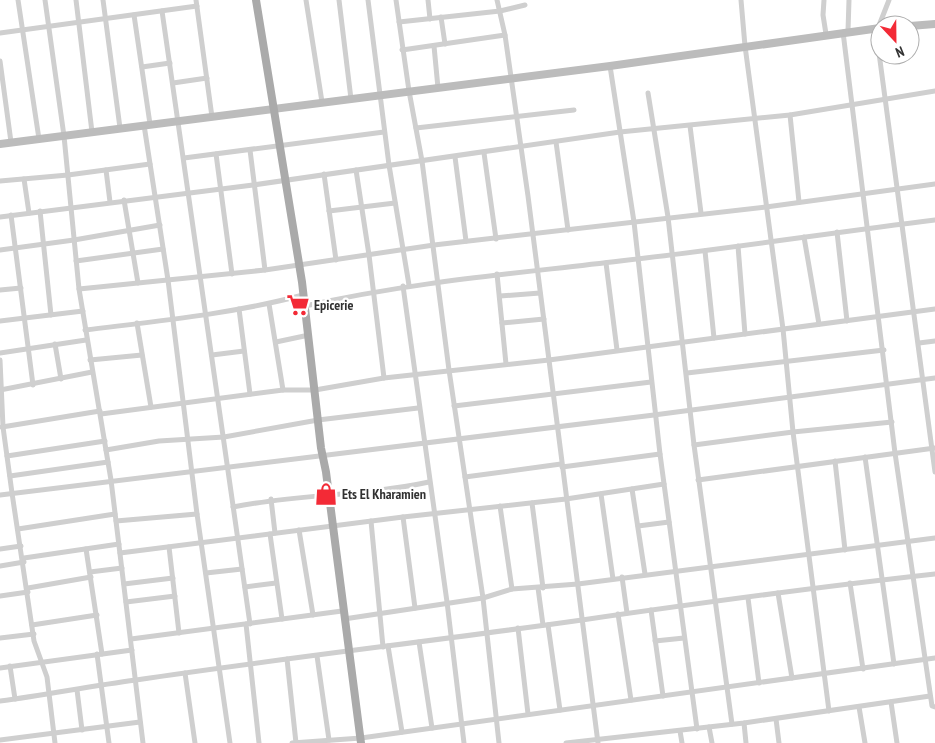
<svg xmlns="http://www.w3.org/2000/svg" width="935" height="743" viewBox="0 0 935 743" font-family="'PT Sans Narrow',sans-serif">
  <rect width="100%" height="100%" fill="#fff"/>
  <g fill="none" stroke-linecap="round" stroke-linejoin="round">
    <g stroke="#cfcfcf" stroke-width="5">
      <polyline points="18,0 39,139"/>
      <polyline points="45,0 64,136 79,289 111,480 143,743"/>
      <polyline points="76,0 92,132"/>
      <polyline points="103,0 120,128"/>
      <polyline points="196,0 212,117"/>
      <polyline points="306,0 322,102"/>
      <polyline points="339,0 351,99"/>
      <polyline points="368,0 389,165 409,285"/>
      <polyline points="396,0 409,91 422,161 449,370 483,598 499,743"/>
      <polyline points="428,0 430,19"/>
      <polyline points="497,0 505,35 528,196 598,743"/>
      <polyline points="741,0 745,46 783,329 793,432 829,711"/>
      <polyline points="824,0 823,15 826,34"/>
      <polyline points="889,0 878,28 877,38 935,472"/>
      <polyline points="162,11 250,624"/>
      <polyline points="134,15 150,124"/>
      <polyline points="441,17 445,44"/>
      <polyline points="399,22 500,11 525,5"/>
      <polyline points="848,31 849,0"/>
      <polyline points="843,32 895,453 932,706 935,707"/>
      <polyline points="0,33 197,6"/>
      <polyline points="434,46 438,88"/>
      <polyline points="402,50 505,35"/>
      <polyline points="0,61 11,142"/>
      <polyline points="610,66 634,222 660,454"/>
      <polyline points="142,67 170,63"/>
      <polyline points="173,83 207,78"/>
      <polyline points="648,93 668,217 694,445 732,724"/>
      <polyline points="790,115 799,202"/>
      <polyline points="144,125 168,280 197,514 230,743"/>
      <polyline points="690,126 701,213"/>
      <polyline points="416,128 574,110"/>
      <polyline points="556,142 568,230"/>
      <polyline points="250,150 265,270"/>
      <polyline points="484,153 496,239"/>
      <polyline points="216,154 232,274"/>
      <polyline points="455,157 466,241"/>
      <polyline points="184,158 384,132"/>
      <polyline points="106,170 110,202"/>
      <polyline points="356,170 369,255 384,378"/>
      <polyline points="324,174 336,260"/>
      <polyline points="24,179 29,213"/>
      <polyline points="0,181 68,175 150,164"/>
      <polyline points="124,200 138,283"/>
      <polyline points="40,211 51,315"/>
      <polyline points="329,211 395,203"/>
      <polyline points="11,215 33,385"/>
      <polyline points="0,217 253,185 620,132 790,115 935,91"/>
      <polyline points="837,232 847,321"/>
      <polyline points="804,237 819,324"/>
      <polyline points="738,246 745,334"/>
      <polyline points="0,250 74,240 160,225"/>
      <polyline points="705,251 714,338"/>
      <polyline points="76,261 163,249"/>
      <polyline points="606,263 617,350"/>
      <polyline points="497,274 506,364"/>
      <polyline points="403,286 447,602 464,743"/>
      <polyline points="79,289 265,270 434,245 766,207 935,184"/>
      <polyline points="0,290 21,288"/>
      <polyline points="500,296 540,293"/>
      <polyline points="269,304 283,390"/>
      <path d="M 305,306 C 411,282 512,274 620,261 C 725,249 830,233 935,220"/>
      <polyline points="239,309 250,394"/>
      <polyline points="0,321 83,311"/>
      <polyline points="137,323 151,407"/>
      <polyline points="502,323 544,319"/>
      <path d="M 85,330 C 158,321 232,314 303,295"/>
      <polyline points="276,342 309,335"/>
      <polyline points="919,343 935,341"/>
      <polyline points="55,344 61,379"/>
      <polyline points="0,353 86,340"/>
      <polyline points="212,355 244,351"/>
      <polyline points="0,360 3,427 12,493 34,641 47,677 55,743"/>
      <polyline points="90,360 142,355"/>
      <polyline points="687,373 884,350"/>
      <polyline points="0,390 92,372"/>
      <polyline points="454,406 651,382"/>
      <polyline points="101,414 283,390 315,390 384,378 549,360 935,309"/>
      <polyline points="2,427 100,411"/>
      <polyline points="694,445 793,432 892,422"/>
      <polyline points="106,450 159,441 224,437 318,420 418,408"/>
      <polyline points="7,456 105,441"/>
      <polyline points="865,457 894,664"/>
      <polyline points="835,461 845,550"/>
      <polyline points="562,467 660,454 697,729"/>
      <polyline points="10,476 108,462"/>
      <polyline points="465,477 561,464"/>
      <polyline points="698,480 935,448"/>
      <polyline points="632,489 645,574"/>
      <polyline points="601,494 613,579"/>
      <polyline points="0,495 654,415 935,378"/>
      <polyline points="271,499 275,533"/>
      <polyline points="532,503 543,588"/>
      <polyline points="500,506 512,589"/>
      <path d="M 233,507 C 297,494 364,496 429,482"/>
      <polyline points="403,517 415,608"/>
      <polyline points="116,521 197,514"/>
      <polyline points="371,521 383,647"/>
      <polyline points="638,526 669,522"/>
      <polyline points="18,529 115,514"/>
      <polyline points="299,530 313,615"/>
      <polyline points="270,534 282,619"/>
      <polyline points="169,547 179,633"/>
      <polyline points="0,549 21,546"/>
      <polyline points="86,549 102,654"/>
      <polyline points="120,553 403,517 566,499 664,484"/>
      <polyline points="24,558 119,544"/>
      <polyline points="0,566 24,562"/>
      <polyline points="90,572 122,568"/>
      <polyline points="206,573 242,569"/>
      <polyline points="622,577 627,613"/>
      <polyline points="850,583 863,669"/>
      <polyline points="124,584 173,578"/>
      <polyline points="245,587 276,583"/>
      <polyline points="28,588 91,577"/>
      <polyline points="538,588 543,625"/>
      <polyline points="778,593 792,678"/>
      <polyline points="0,596 28,592"/>
      <polyline points="748,598 759,683"/>
      <polyline points="126,602 175,596"/>
      <polyline points="651,610 663,696"/>
      <polyline points="618,614 631,700"/>
      <polyline points="344,619 483,598 512,589 578,584 935,538"/>
      <polyline points="246,624 259,743"/>
      <polyline points="32,625 97,615"/>
      <polyline points="548,625 560,710"/>
      <polyline points="518,628 528,714"/>
      <polyline points="0,638 34,634"/>
      <polyline points="131,639 342,611"/>
      <polyline points="655,641 684,638"/>
      <polyline points="419,642 432,728"/>
      <polyline points="388,646 402,732"/>
      <polyline points="97,654 109,743"/>
      <polyline points="317,656 329,740"/>
      <polyline points="287,659 296,743"/>
      <polyline points="10,666 15,699"/>
      <polyline points="0,668 132,650"/>
      <polyline points="185,673 195,743"/>
      <polyline points="77,690 82,730"/>
      <path d="M 0,701 C 46,695 90,686 136,680 C 284,658 434,641 582,620 C 700,603 817,587 935,574"/>
      <polyline points="891,702 897,743"/>
      <polyline points="859,707 865,743"/>
      <polyline points="776,719 779,743"/>
      <polyline points="744,723 746,743"/>
      <polyline points="709,727 712,743"/>
      <polyline points="680,731 682,743"/>
      <polyline points="0,740 140,722"/>
      <polyline points="292,743 361,738 935,658"/>
      <polyline points="566,743 744,723 930,696"/>
    </g>
    <g stroke="#bcbcbc" stroke-width="8">
      <polyline points="910,26 935,24"/>
      <polyline points="0,144 610,66 880,28"/>
    </g>
    <polyline stroke="#aaa" stroke-width="8" points="256,0 302,282 321,448 326,472 361,743"/>
  </g>
  <defs>
    <symbol id="supermarket-bare" viewBox="-9 -9 18 18"><path d="M-6-5.5h2.5l.6 2H6L4.5 2H-2.5L-4.4-4H-6ZM-1.5 3.2a1.3 1.3 0 1 0 .1 0ZM3 3.2a1.3 1.3 0 1 0 .1 0Z" fill="#f32a36" stroke="#fff" stroke-width="2.5" paint-order="stroke"/></symbol>
    <symbol id="shop-bare" viewBox="-9 -9 18 18"><path d="M-5-2.5h2.3a2.7 3.5 0 0 1 5.4 0H5L5.5 6h-11ZM-1.5-2.5h3a1.5 2.3 0 0 0-3 0Z" fill="#f32a36" stroke="#fff" stroke-width="2.5" paint-order="stroke"/></symbol>
  </defs>
  <g fill-rule="evenodd">
    <use href="#supermarket-bare" x="282" y="289" width="32" height="32"/>
    <use href="#shop-bare" x="310" y="478" width="32" height="32"/>
  </g>
  <g text-anchor="middle" stroke-width="5" stroke-linejoin="round" paint-order="stroke">
    <g font-size="14" font-weight="bold" fill="#323232" stroke="#fff" text-anchor="start">
      <text x="314" y="310">Epicerie</text>
      <text x="342" y="499">Ets El Kharamien</text>
    </g>
  </g>
  <g transform="translate(895 40) rotate(158)"><circle r="24" fill="#ffffff" stroke="#adadad"/>
  <path d="M0-4L9 19L0 12L-9 19Z" fill="#f32a36"/>
  <text y="-8" font-size="14" font-weight="bold" text-anchor="middle" fill="#323232">N</text>
  </g>
</svg>
